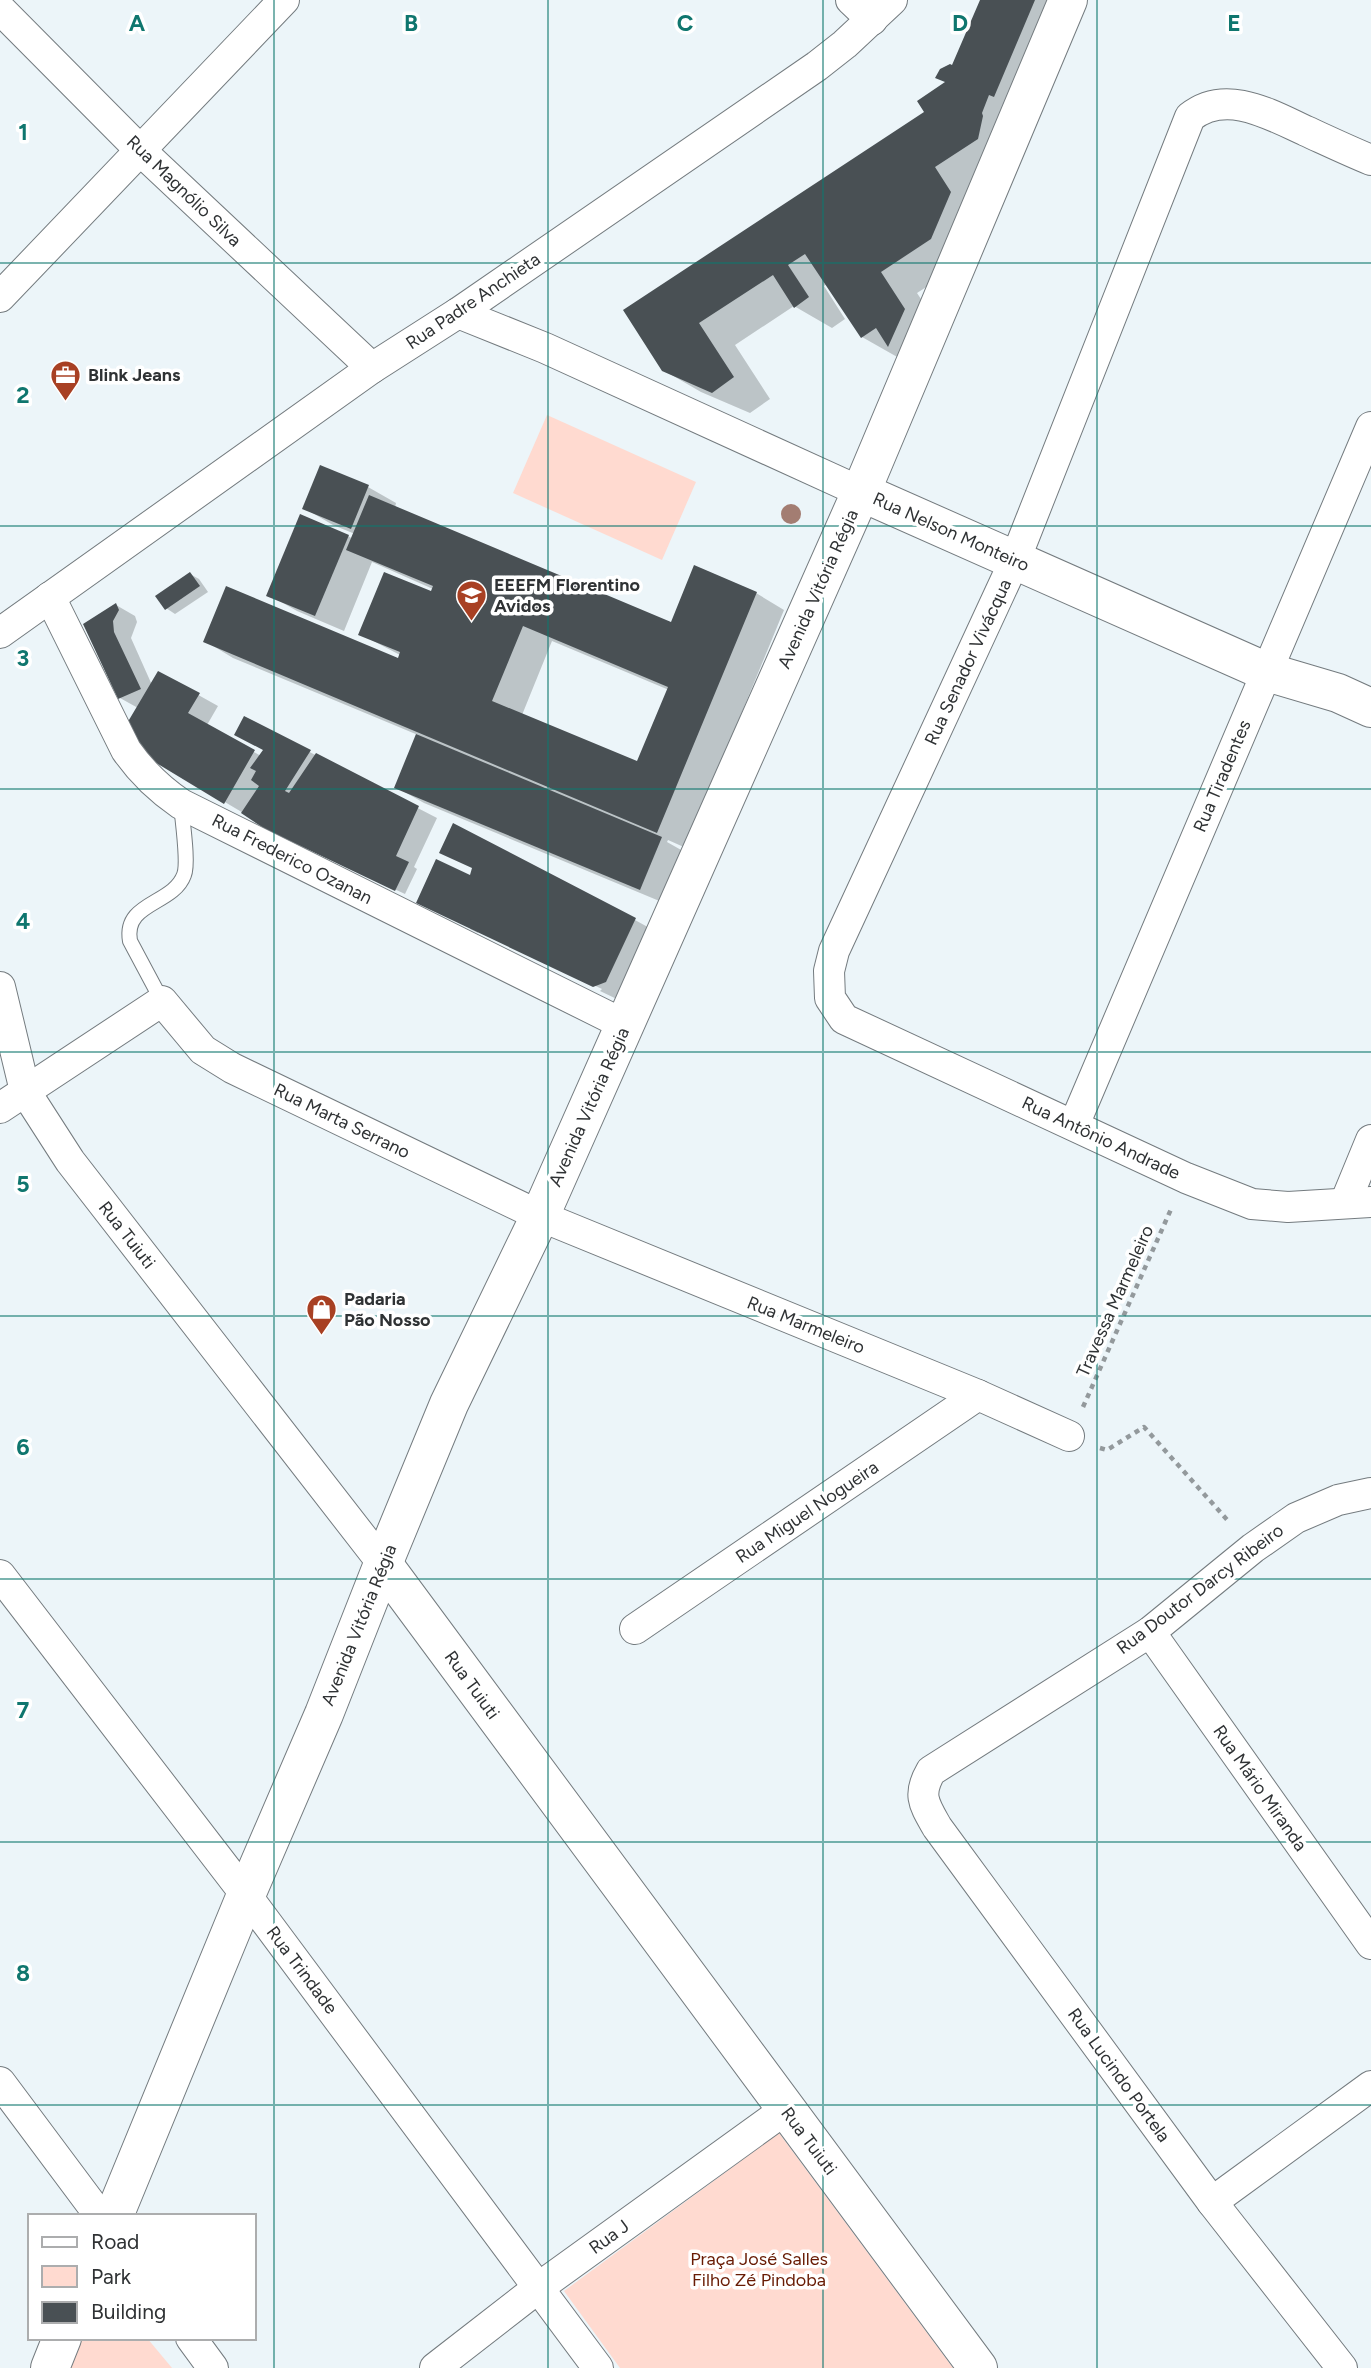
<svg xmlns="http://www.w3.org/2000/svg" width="1371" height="2368" viewBox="0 0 1371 2368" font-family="Figtree,sans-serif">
  <rect width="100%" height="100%" fill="#ecf5f9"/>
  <g fill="#ffdad0">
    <polygon points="547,415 696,482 662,560 513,493"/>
    <polygon points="779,2133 953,2368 620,2368 564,2291"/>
    <polygon points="73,2338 147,2338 172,2368 59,2368"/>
  </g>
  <g fill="#0003" fill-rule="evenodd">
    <polygon points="982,0 1070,0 968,260 917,293 942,331 899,358 862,337 827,284 824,286 845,319 832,328 794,306 735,345 770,399 750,413 701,392 663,370 626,311 927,112 947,83"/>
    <path d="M 368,487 L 396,503 L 395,508 L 672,624 L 756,593 L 784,610 L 686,848 L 668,840 L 667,842 L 690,855 L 669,905 L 424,803 L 396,787 L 418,735 L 233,658 L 205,641 L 399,661 L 400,655 L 360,634 L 432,593 L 433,589 L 372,562 L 344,631 L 297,611 L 269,595 L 348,536 L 353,539 L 355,534 L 333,525 L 304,508 ZM 552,641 L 669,690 L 638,764 L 522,715 Z"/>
    <polygon points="190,574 199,579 208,592 175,614 166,608"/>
    <polygon points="116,605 135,616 137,622 131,638 152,685 159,673 218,706 207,725 261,756 264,750 244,718 437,818 414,867 417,869 405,894 287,839 154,760 138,708 120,698 86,625"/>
    <polygon points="470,877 635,920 664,936 623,1002 600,991 602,989 478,930 478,933 470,929"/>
  </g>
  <g fill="#495054" fill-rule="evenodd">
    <polygon points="980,0 1035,0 994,97 989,95 982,113 983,116 978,139 935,167 951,192 931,239 881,272 905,309 888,347 876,328 861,338 805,254 788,265 809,297 794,308 773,275 699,323 734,377 712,393 662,371 623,310 924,112 917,101 945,82 935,78 940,69 950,64 952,65"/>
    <polygon points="320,465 369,485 351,529 302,509"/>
    <path d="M 369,495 L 671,622 L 694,565 L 757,592 L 657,833 L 203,642 L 226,586 L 398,658 L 400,652 L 358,635 L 384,572 L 431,591 L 433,586 L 346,550 ZM 523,626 L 668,687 L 637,761 L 492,701 Z"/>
    <polygon points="300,514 349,535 315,616 266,596"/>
    <polygon points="190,572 200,586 165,610 155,596"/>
    <polygon points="116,603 119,610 113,621 114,632 141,689 118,699 83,624"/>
    <polygon points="158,671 200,693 188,713 255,750 224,804 153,761 126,725"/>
    <polygon points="244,716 311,750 285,791 289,793 316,753 419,806 396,856 409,862 395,891 265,829 241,813 259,786 251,780 256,771 250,768 263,750 234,735"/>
    <polygon points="416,734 662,837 640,890 394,788"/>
    <polygon points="453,823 636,918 606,982 593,987 416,903 436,859 470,875 472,868 439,853"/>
  </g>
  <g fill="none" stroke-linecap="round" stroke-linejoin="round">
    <defs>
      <path id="lane" d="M 162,1001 L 130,941 C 123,902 173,905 184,875 C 189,863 182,819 181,804"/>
      <g id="street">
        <polyline points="851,0 872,20"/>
        <polyline points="0,9 141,151 372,368"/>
        <path d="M 1371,160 C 1349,151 1328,141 1306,131 C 1271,115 1226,88 1190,117 L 1015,560 L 834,951 L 829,971 L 830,998 L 844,1019 L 1186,1178 L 1252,1204 L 1288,1207 L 1371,1202"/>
        <polyline points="0,297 284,0"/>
        <polyline points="458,313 545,348 861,492"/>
        <path d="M 50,597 L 126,750 C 142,773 159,789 181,804 L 625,1025"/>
        <polyline points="0,633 372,368 458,313 817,66 845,44 892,0"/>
        <polyline points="0,987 25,1091 70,1161 383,1564"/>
        <polyline points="0,1108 162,1001 203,1050 232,1068 540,1216 978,1395 1069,1436"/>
        <polyline points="1074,1125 1371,427"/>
        <polyline points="1345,1203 1371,1140"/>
        <polyline points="0,1575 246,1895 598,2368"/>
        <polyline points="635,1629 978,1395"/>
        <polyline points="1150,1632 1371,1944"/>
        <polyline points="0,2082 100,2216"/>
        <polyline points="1212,2202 1371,2086"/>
        <polyline points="191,2338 213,2368"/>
        <polyline points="435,2368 538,2288 786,2109"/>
        <path d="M 1342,2368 L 1212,2202 L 937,1827 C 924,1804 917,1795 931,1771 L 1150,1632 L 1253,1548 L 1296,1518 L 1338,1500 L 1371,1493"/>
      </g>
      <g id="secondary">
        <polyline points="861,492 1267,672 1338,693 1371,708"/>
        <polyline points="383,1564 978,2368"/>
        <polyline points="114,2216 246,1895 324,1714 383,1564 449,1404 540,1216 861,492 1068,0"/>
        <polyline points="50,2368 62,2338"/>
      </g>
    </defs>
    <use href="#lane" stroke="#747b7f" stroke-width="16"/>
    <use href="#street" stroke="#747b7f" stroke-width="32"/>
    <use href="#secondary" stroke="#747b7f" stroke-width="40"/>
    <g stroke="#93999c" stroke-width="4.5" stroke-dasharray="5 5" stroke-linecap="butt">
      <polyline points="1083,1407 1172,1207"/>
      <polyline points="1100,1448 1107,1450 1144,1427 1230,1523"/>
    </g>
    <use href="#lane" stroke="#fff" stroke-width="14"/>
    <use href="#street" stroke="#fff" stroke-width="30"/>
    <use href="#secondary" stroke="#fff" stroke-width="38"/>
  </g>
  <circle fill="#a37d72" cx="791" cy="514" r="10"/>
  <path fill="none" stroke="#0f766e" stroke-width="2" stroke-opacity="0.55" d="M 274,0 L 274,2368M 548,0 L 548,2368M 823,0 L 823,2368M 1097,0 L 1097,2368M 0,263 L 1371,263M 0,526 L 1371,526M 0,789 L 1371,789M 0,1052 L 1371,1052M 0,1316 L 1371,1316M 0,1579 L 1371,1579M 0,1842 L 1371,1842M 0,2105 L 1371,2105"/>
  <defs>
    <symbol id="office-pin" viewBox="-11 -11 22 30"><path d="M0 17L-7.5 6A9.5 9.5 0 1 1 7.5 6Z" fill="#a84023" stroke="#fff"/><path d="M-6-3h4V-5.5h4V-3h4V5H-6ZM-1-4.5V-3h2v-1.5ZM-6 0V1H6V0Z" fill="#fff"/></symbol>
    <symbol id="school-pin" viewBox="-11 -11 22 30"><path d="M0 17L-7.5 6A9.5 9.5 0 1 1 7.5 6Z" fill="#a84023" stroke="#fff"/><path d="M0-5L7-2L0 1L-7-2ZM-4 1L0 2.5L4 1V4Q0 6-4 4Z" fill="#fff"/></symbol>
    <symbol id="shop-pin" viewBox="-11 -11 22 30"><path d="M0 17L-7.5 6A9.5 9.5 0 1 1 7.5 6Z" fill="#a84023" stroke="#fff"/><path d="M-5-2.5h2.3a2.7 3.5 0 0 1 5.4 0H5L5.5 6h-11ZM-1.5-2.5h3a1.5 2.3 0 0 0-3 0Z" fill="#fff"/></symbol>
  </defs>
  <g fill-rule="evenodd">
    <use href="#office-pin" x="48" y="358" width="35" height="47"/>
    <use href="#school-pin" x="454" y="578" width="35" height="47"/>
    <use href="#shop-pin" x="304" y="1292" width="35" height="47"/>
  </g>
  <g text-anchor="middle" stroke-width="7" stroke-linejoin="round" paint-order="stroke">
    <g font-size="18" fill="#2f3234" stroke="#fff">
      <text transform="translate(184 191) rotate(44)" y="6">Rua Magnólio Silva</text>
      <text transform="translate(473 301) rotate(-34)" y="6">Rua Padre Anchieta</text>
      <text transform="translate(951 532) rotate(24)" y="6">Rua Nelson Monteiro</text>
      <text transform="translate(818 589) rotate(-66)" y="6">Avenida Vitória Régia</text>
      <text transform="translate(968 662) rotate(-65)" y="6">Rua Senador Vivácqua</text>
      <text transform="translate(1222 776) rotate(-67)" y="6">Rua Tiradentes</text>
      <text transform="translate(292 859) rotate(27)" y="6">Rua Frederico Ozanan</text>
      <text transform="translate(589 1107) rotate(-66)" y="6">Avenida Vitória Régia</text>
      <text transform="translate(342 1121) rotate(26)" y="6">Rua Marta Serrano</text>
      <text transform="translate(1101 1138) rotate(25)" y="6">Rua Antônio Andrade</text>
      <text transform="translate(127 1235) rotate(52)" y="6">Rua Tuiuti</text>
      <text transform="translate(1115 1301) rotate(-66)" y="6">Travessa Marmeleiro</text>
      <text transform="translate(806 1325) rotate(22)" y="6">Rua Marmeleiro</text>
      <text transform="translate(807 1512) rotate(-34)" y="6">Rua Miguel Nogueira</text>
      <text transform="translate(1200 1589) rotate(-37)" y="6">Rua Doutor Darcy Ribeiro</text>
      <text transform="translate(359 1625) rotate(-68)" y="6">Avenida Vitória Régia</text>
      <text transform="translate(472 1685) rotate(54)" y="6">Rua Tuiuti</text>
      <text transform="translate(1260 1788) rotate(55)" y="6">Rua Mário Miranda</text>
      <text transform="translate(302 1970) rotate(53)" y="6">Rua Trindade</text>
      <text transform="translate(1119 2075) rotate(54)" y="6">Rua Lucindo Portela</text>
      <text transform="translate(809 2141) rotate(53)" y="6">Rua Tuiuti</text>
      <text transform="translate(609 2237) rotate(-36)" y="6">Rua J</text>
    </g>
    <g font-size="18" font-weight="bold" fill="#2f3234" stroke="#fff" text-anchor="start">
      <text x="88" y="381">Blink Jeans</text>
      <text x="494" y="591">EEEFM Florentino<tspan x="494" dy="21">Avidos</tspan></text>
      <text x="344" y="1305">Padaria<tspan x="344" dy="21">Pão Nosso</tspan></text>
    </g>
    <g font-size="18" fill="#681b04" stroke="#fff">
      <text x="759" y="2265">Praça José Salles<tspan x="759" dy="21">Filho Zé Pindoba</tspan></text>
    </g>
  </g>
  <g font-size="23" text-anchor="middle" font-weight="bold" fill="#0f766e" stroke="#fff" stroke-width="7" stroke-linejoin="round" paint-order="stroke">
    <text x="137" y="31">A</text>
    <text x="411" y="31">B</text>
    <text x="685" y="31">C</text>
    <text x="960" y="31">D</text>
    <text x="1234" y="31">E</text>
    <text x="23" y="140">1</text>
    <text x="23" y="403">2</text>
    <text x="23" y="666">3</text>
    <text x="23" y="929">4</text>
    <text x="23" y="1192">5</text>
    <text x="23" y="1455">6</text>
    <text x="23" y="1718">7</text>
    <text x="23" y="1981">8</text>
  </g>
  <rect x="28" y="2214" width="228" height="126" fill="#ffffff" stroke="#acadae" stroke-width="2"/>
  <rect x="42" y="2237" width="35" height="10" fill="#ffffff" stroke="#acadae" stroke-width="2"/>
  <text x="91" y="2249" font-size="21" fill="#2f3234">Road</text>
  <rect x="42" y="2266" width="35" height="21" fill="#ffdad0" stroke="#acadae" stroke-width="2"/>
  <text x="91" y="2284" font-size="21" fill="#2f3234">Park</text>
  <rect x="42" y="2302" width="35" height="21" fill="#495054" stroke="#acadae" stroke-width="2"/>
  <text x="91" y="2319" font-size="21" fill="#2f3234">Building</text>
</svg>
